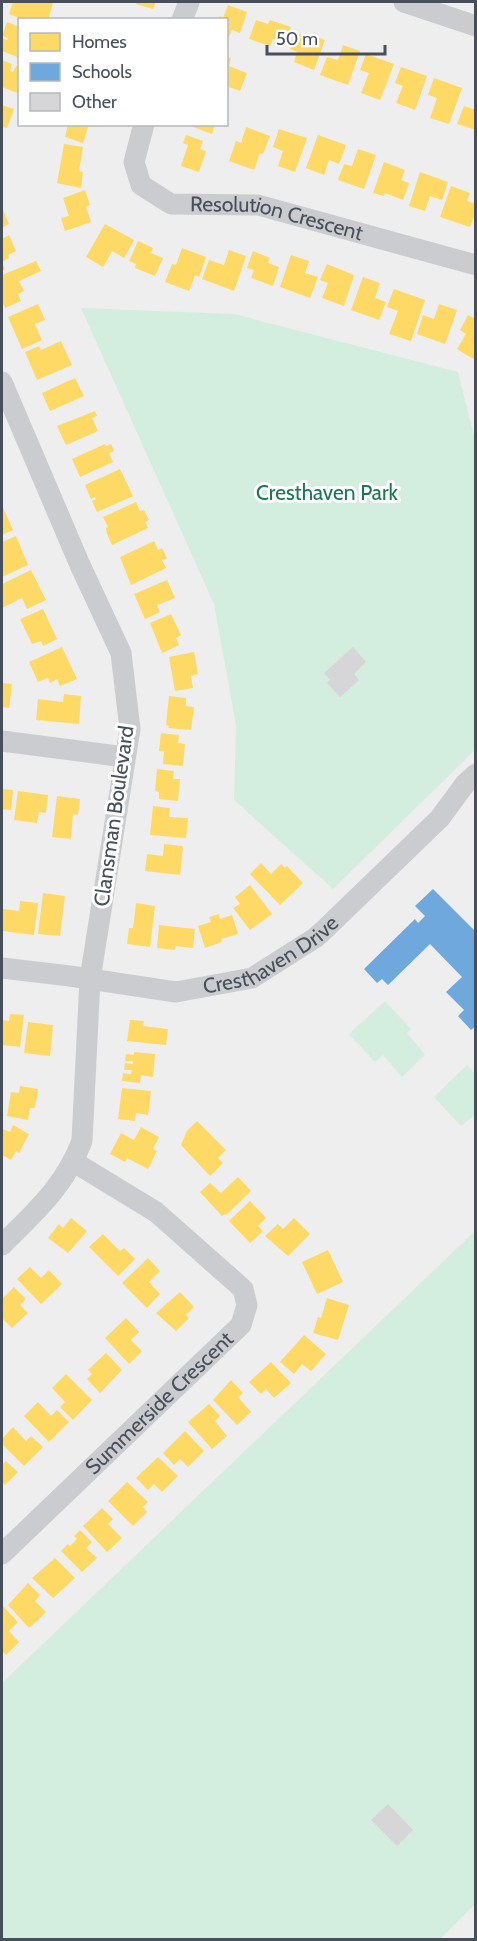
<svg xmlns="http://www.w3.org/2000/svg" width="477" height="1941" viewBox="0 0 477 1941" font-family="Cabin,sans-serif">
  <rect width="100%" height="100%" fill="#efeeee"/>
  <g fill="#d3eddf">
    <polygon points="81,308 234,314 458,372 475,440 475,750 333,889 234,800 236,725 214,604"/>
    <polygon points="385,1001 411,1029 407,1033 425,1055 402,1077 383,1055 375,1062 349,1034"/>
    <polygon points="467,1065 475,1074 475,1115 461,1126 434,1097"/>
    <polygon points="475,1231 475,1904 440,1939 2,1939 2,1683"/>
  </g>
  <g fill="#ffd966">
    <polygon points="13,2 50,2 53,3 48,20 24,20 9,14"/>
    <polygon points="137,2 156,2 153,9 136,4"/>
    <polygon points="228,5 247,12 240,33 232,30 229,37 226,36 226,20 218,20 220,16 223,18"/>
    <polygon points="256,20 268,24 270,20 291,27 285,44 273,39 270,46 249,39"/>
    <polygon points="7,22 20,27 20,58 2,51 2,38 7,40 8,38 2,36"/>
    <polygon points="296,33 314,39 315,36 325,40 314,70 294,62 297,52 290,49"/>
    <polygon points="343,45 360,51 348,85 320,75 327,57 338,60"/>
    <polygon points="366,54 394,64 380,100 361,93 369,73 360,70"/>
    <polygon points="226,57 231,58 229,66 247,73 240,91 226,86"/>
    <polygon points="2,60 12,64 10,71 13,72 16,66 20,67 20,94 2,87"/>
    <polygon points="401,67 427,76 415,110 396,103 403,86 395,83"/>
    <polygon points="434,78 462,88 449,124 430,118 437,98 428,95"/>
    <polygon points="2,105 14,109 7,128 2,127"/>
    <polygon points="464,106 476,110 476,130 457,124"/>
    <polygon points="68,124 89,124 83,143 65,137"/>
    <polygon points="185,124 215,124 212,134"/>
    <polygon points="246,127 270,136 263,154 260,153 254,170 229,161 236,141 241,143"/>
    <polygon points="279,129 307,138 295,172 278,166 283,151 273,147"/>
    <polygon points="186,135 203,141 200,149 206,151 199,172 181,166 188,145 183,143"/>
    <polygon points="318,135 346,145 339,164 329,160 324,175 306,168"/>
    <polygon points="64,144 83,147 79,171 83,172 81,188 57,183"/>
    <polygon points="358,149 376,155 364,189 338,180 344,164 352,166"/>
    <polygon points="384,162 405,170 401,180 409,183 403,200 385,193 384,196 373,193"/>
    <polygon points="420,172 448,182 442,200 430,196 425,211 409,206"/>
    <polygon points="451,186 470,193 467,201 476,204 476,211 470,227 440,217"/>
    <polygon points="85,190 90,205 86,207 91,222 65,231 61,218 69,216 63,198"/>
    <polygon points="2,207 9,224 2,228"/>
    <polygon points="105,224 134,240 124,258 112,251 103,267 86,257"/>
    <polygon points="9,235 16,251 8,255 9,258 2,262 5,269 2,271 2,239"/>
    <polygon points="138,241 153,248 151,253 163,258 155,276 135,268 136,264 129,261"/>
    <polygon points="182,248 206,257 199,277 195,275 189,291 165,282 172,264 176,265"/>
    <polygon points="229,250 246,256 234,291 202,279 209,260 224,265"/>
    <polygon points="253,251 270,258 268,263 279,267 273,286 251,278 254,270 247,268"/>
    <polygon points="291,255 309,261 305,273 318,277 310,298 280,287"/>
    <polygon points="36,261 41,271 19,281 24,291 18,294 21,301 5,308 2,301 2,275"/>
    <polygon points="327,264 354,275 344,306 322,298 328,283 320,280"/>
    <polygon points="363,277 380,283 375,298 386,302 379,320 351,310"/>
    <polygon points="394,289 425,300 411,341 389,334 398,311 387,307"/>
    <polygon points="38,304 45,320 35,324 42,340 22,349 8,317"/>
    <polygon points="439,304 457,310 445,344 417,334 423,315 434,319"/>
    <polygon points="468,315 476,319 476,355 473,359 457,349 466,334 460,330"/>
    <polygon points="61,341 72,365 37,380 25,352 39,346 41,350"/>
    <polygon points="75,378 84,396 50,411 42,393"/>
    <polygon points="95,411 97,416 92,418 98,431 66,445 57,426"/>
    <polygon points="105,444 106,446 111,444 114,451 109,453 113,462 80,477 72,459"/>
    <polygon points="120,469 133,496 97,512 92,501 96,499 95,497 91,499 85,485"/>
    <polygon points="136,502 140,511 144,510 149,520 145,522 148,528 112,545 107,534 106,528 108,527 103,517"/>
    <polygon points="2,505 13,530 2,535"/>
    <polygon points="16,536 28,565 2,577 2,542"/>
    <polygon points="154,541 158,550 162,548 167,558 162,560 166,568 131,585 120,557"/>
    <polygon points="31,570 46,600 27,609 22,598 2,608 2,584"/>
    <polygon points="167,580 175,598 157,605 160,612 145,619 134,594"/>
    <polygon points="43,609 57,639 43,646 41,641 32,644 20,619"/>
    <polygon points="171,614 181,635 176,638 179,645 162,653 150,623"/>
    <polygon points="62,647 77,679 60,686 57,679 50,683 48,678 38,682 29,662"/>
    <polygon points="194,652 198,674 191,676 193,688 175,691 169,657"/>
    <polygon points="2,683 12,684 9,708 2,707"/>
    <polygon points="64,694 81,696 79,724 36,720 38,699 63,702"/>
    <polygon points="169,696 186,698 186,706 194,707 191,730 168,728 169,726 166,725"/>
    <polygon points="161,733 179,735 178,743 185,744 183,766 163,764 164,751 159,751"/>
    <polygon points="157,769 174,771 173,779 180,779 178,801 159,799 159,792 155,791"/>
    <polygon points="2,789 13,790 11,810 2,809"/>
    <polygon points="18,791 48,795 46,813 39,812 37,823 14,820"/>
    <polygon points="57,796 80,799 78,815 73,814 71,839 52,837"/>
    <polygon points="153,806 170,808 169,817 188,818 186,838 150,835"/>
    <polygon points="164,844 183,846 180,875 145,871 147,854 163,856"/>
    <polygon points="261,863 271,874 281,864 285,868 287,866 303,883 280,905 250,874"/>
    <polygon points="250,885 272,914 250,930 233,908 240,904 235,897"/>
    <polygon points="43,893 65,896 60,936 38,934"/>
    <polygon points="20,901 38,903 34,935 2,931 3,909 19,911"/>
    <polygon points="136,903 155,906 150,947 127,944 129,928 133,928"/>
    <polygon points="219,914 220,919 232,915 238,934 221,939 222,942 205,948 198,926 211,922 209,917"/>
    <polygon points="159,925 195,929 193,948 176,946 175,950 157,948"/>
    <polygon points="10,1014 24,1015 20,1047 2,1045 2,1020 9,1021"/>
    <polygon points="130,1020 144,1021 143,1026 168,1029 166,1045 127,1041"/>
    <polygon points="28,1022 53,1025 50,1056 24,1053"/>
    <polygon points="134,1052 155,1054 153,1077 141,1075 140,1083 122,1081 123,1073 131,1074 132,1070 124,1070 125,1063 133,1064 133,1061 125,1061 126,1054 134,1055"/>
    <polygon points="20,1086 38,1089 35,1108 30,1108 28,1120 7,1116 11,1092 19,1093"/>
    <polygon points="122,1088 151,1091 148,1115 136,1113 135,1121 118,1119"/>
    <polygon points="197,1121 226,1150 218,1158 223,1163 210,1176 181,1145 187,1131"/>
    <polygon points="13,1125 29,1134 19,1153 16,1151 11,1160 2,1155 2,1133 3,1129 10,1132"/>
    <polygon points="141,1127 159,1137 153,1149 157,1151 148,1169 127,1158 125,1162 110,1154 121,1133 134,1140"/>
    <polygon points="238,1177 251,1191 226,1215 225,1214 222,1216 200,1192 210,1183 221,1193"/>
    <polygon points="250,1201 266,1218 258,1226 263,1231 250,1243 229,1221"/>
    <polygon points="71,1218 87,1231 68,1253 48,1238 59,1224 63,1228"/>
    <polygon points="294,1218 310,1234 288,1256 265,1236 278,1224 283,1229"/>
    <polygon points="103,1234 120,1251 124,1248 135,1259 118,1276 89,1247"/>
    <polygon points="328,1250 343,1282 317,1294 302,1262"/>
    <polygon points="148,1258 160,1271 149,1282 160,1294 147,1308 122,1283"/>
    <polygon points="30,1267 41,1278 49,1270 62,1284 41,1304 17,1279"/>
    <polygon points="14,1287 26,1299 20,1305 28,1313 12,1328 2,1318 2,1299"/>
    <polygon points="180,1292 194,1307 186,1315 189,1318 176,1331 156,1313"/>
    <polygon points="327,1298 349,1305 338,1340 313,1333 318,1317 321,1318"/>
    <polygon points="126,1318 139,1332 131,1340 142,1351 129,1364 105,1338"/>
    <polygon points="304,1335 326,1354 311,1371 302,1364 294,1374 280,1362"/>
    <polygon points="106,1353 122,1370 100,1393 87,1379 92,1374 88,1370"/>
    <polygon points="271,1362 291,1383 274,1398 266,1389 261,1394 249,1382"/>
    <polygon points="66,1374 92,1400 73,1420 60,1407 65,1402 52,1388"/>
    <polygon points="231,1380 243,1393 238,1397 251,1412 237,1425 213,1400"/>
    <polygon points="38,1402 51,1416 57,1410 69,1422 49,1442 24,1416"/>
    <polygon points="209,1404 220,1416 215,1421 227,1436 212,1449 188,1422"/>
    <polygon points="13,1427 26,1441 31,1436 43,1447 24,1466 2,1444 2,1439"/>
    <polygon points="185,1431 204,1451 188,1467 180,1459 174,1465 163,1453"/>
    <polygon points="158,1457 178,1476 162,1492 154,1484 148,1490 136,1478"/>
    <polygon points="6,1461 18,1472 5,1485 2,1482 2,1465"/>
    <polygon points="127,1482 148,1502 143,1507 147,1512 133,1526 108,1501"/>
    <polygon points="102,1508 113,1519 108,1524 122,1538 107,1552 83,1526"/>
    <polygon points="80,1530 92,1542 86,1548 97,1558 82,1572 61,1551 68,1544 70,1546 77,1539 74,1536"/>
    <polygon points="55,1558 75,1578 53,1598 32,1578"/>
    <polygon points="28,1583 40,1595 35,1601 46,1612 29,1628 8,1605"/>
    <polygon points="2,1605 18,1622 9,1631 19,1642 6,1655 2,1651"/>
  </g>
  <polygon fill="#6fa8dc" points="433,889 476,932 476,1026 471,1030 458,1016 464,1010 446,992 462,977 430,944 388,985 382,979 377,983 364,969 415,919 418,923 425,916 415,906"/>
  <g fill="#d6d6d8">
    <polygon points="353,647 366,662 354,674 359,680 340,697 327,683 330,680 324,673"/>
    <polygon points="388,1804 413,1830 397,1846 371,1820"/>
  </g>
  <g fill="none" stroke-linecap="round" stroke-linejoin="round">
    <g stroke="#cacccf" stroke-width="21">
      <polyline points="404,2 476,26"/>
      <polyline points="182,20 189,2"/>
      <path id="s1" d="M 144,124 L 134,162 L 141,185 L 171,204 L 258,205 L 476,265"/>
      <path d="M 2,382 L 80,565 L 121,653 L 130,729 L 90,979 L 82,1141 C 65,1186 35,1212 2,1245"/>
      <polyline points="2,741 125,757"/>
      <path id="s2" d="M 2,968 L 70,976 L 176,992 L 252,978 L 315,938 L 323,931 L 440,818 L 465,784 L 476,774"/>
      <path id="s3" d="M 2,1554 L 241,1325 L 247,1305 L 243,1289 L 156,1212 L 74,1162"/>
    </g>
  </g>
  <g text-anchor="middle" stroke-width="6" stroke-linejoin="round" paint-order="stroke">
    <g font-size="21" fill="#464f5a" stroke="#fff">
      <text dy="7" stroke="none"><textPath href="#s1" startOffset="206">Resolution Crescent</textPath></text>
      <text transform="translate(114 816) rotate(-82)" y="7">Clansman Boulevard</text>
      <text dy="7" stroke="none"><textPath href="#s2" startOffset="279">Cresthaven Drive</textPath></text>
      <text dy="7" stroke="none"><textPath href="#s3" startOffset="218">Summerside Crescent</textPath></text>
    </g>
    <g font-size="21" fill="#197950" stroke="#fff">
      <text x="327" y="500">Cresthaven Park</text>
    </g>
  </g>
  <rect width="477" height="1941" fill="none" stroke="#464f5a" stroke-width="6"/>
  <rect x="18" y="18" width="210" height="108" fill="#ffffff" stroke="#b5b9bd" stroke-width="1.5"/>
  <rect x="30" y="33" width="30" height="18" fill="#ffd966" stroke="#b5b9bd" stroke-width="1.5"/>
  <text x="72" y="48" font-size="18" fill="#464f5a">Homes</text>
  <rect x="30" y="63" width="30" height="18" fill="#6fa8dc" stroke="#b5b9bd" stroke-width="1.5"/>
  <text x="72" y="78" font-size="18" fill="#464f5a">Schools</text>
  <rect x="30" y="93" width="30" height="18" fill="#d6d6d8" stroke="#b5b9bd" stroke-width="1.5"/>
  <text x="72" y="108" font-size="18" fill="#464f5a">Other</text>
  <path d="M267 45v9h118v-9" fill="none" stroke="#464f5a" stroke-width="3"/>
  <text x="276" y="45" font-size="18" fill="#464f5a" stroke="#ffffff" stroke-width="4.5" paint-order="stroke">50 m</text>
</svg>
